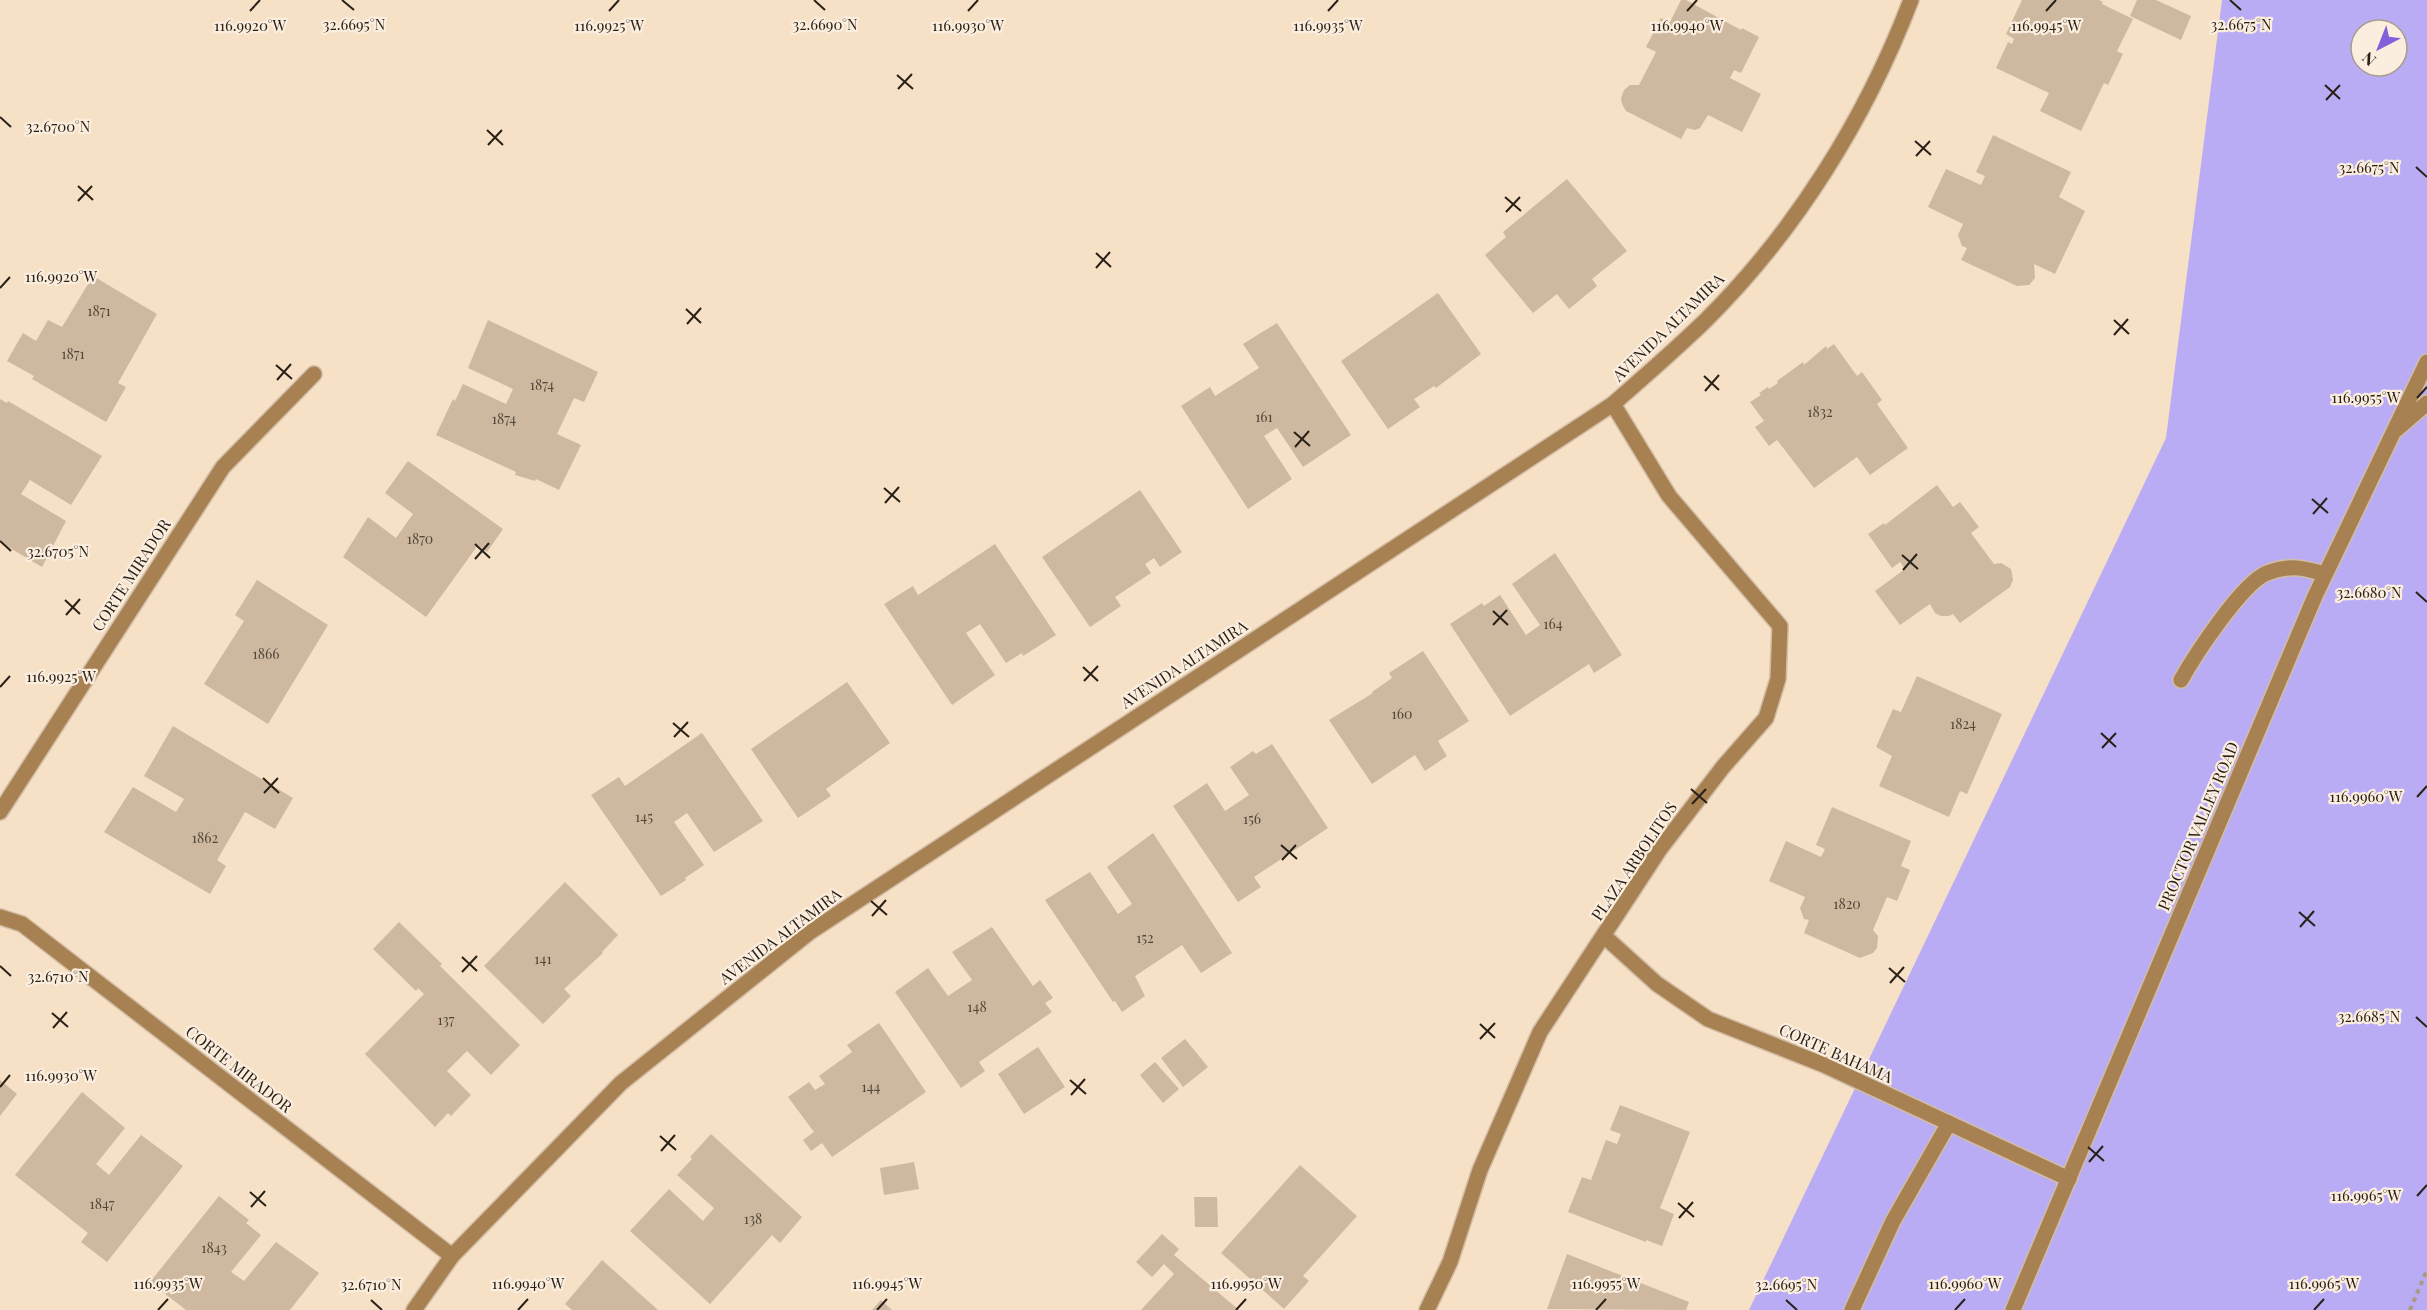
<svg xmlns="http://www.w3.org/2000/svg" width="2427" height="1310" viewBox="0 0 2427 1310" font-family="'Playfair Display',serif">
  <rect width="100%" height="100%" fill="#f6e0c6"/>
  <path fill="#b9acf5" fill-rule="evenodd" d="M 2222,0 L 2427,0 L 2427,1310 L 1749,1310 L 2166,438 ZM 2361,30 L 2397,30 L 2397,66 L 2361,66 Z"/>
  <g fill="#ceb9a0">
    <polygon points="1681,0 1686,0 1741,30 1742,28 1759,37 1741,73 1734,70 1730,78 1761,94 1742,132 1708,115 1700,128 1695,130 1687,128 1681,139 1626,111 1622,104 1621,98 1624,90 1630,85 1639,85 1656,52 1646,47 1661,18 1670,22"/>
    <polygon points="2022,0 2099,0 2103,2 2102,4 2133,19 2117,51 2123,54 2108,85 2104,83 2081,131 2040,111 2049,93 1996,68 2008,42 2012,44 2014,39 2006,34"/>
    <polygon points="2137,0 2156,0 2191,16 2181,40 2130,16"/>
    <polygon points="1993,135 2071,172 2059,197 2085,211 2055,274 2034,264 2035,278 2029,285 2017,286 1961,260 1967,248 1962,246 1958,235 1963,224 1928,207 1946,169 1981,185 1985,176 1976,172"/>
    <polygon points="1567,179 1627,251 1592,279 1597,286 1569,309 1557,294 1533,313 1485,255 1506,237 1503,232"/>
    <polygon points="93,276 157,314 118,383 126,387 106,422 32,379 34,376 7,361 23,333 36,341 48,320 62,327"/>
    <polygon points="1438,293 1481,354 1436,388 1434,386 1414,399 1420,407 1388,429 1341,361"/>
    <polygon points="488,320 598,372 584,402 574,398 557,434 581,445 559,490 536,479 535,481 515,475 516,472 436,435 453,399 455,401 463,384 506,404 513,389 468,368"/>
    <polygon points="1277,323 1351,435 1303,467 1277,428 1264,436 1292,479 1248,509 1181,406 1210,387 1215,396 1259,368 1243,344"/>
    <polygon points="1834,344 1857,376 1862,372 1882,400 1877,404 1908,448 1870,475 1857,457 1814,488 1777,440 1769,446 1755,427 1764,421 1750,402 1761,395 1759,393 1768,387 1769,389 1778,383 1777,381 1803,362 1804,365 1826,346 1827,349"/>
    <polygon points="0,399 7,403 8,401 102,456 71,505 30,480 21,494 66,521 42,567 0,542"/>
    <polygon points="408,461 503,529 487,552 478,545 426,617 343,557 368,517 396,538 413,514 385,493"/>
    <polygon points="1937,485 1953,507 1960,502 1979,527 1971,533 1994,564 2001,563 2011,569 2013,580 2010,587 1960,623 1953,614 1949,616 1941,616 1935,613 1930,604 1900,625 1875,591 1905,569 1900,562 1892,568 1868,534 1884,523 1885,525"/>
    <polygon points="1140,490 1182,552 1160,567 1154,558 1145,564 1151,573 1115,597 1121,606 1090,627 1042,557"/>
    <polygon points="995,544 1056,635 1023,656 1022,653 1006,663 980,624 966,633 995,675 952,705 884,604 913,586 918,595"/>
    <polygon points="1555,553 1622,655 1594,673 1589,664 1510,716 1450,624 1482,603 1484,606 1500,595 1526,635 1540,625 1512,584"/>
    <polygon points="257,580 328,625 268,724 204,684 244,621 235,615"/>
    <polygon points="1423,651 1469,721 1438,741 1447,756 1425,771 1415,755 1372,784 1329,720 1373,693 1372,692 1392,678 1389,673"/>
    <polygon points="1917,676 2002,714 1967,794 1960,791 1949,817 1879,786 1892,756 1876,747 1893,709 1901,712"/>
    <polygon points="847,682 890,743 826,789 831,796 798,818 751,749"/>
    <polygon points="173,726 293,798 275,829 245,812 217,860 226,866 210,894 104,832 133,787 176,812 184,799 144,776"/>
    <polygon points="702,733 763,821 714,852 687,813 674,822 704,865 685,878 686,880 661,896 591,795 619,777 625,786"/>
    <polygon points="1272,744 1328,828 1254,877 1261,887 1238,902 1173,806 1207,783 1225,811 1249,795 1230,767 1253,751 1256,754"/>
    <polygon points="1832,807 1911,841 1901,866 1910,870 1897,901 1887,897 1873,930 1878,936 1877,948 1873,953 1860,958 1804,933 1809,920 1804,919 1800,908 1805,897 1769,881 1786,841 1821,857 1825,849 1816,845"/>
    <polygon points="1153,833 1232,953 1201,973 1182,945 1135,976 1145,996 1122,1012 1115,1001 1113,1002 1045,900 1090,872 1118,914 1132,904 1107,867"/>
    <polygon points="565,882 618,935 602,952 603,953 564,989 571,996 543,1024 484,966"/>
    <polygon points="399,922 442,964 440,966 520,1045 491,1075 467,1051 447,1071 471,1095 451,1116 448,1113 435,1127 365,1054 424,994 418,988 416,991 373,949"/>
    <polygon points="992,927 1033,986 1040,980 1053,998 1045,1003 1052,1012 979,1062 985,1071 961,1088 895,992 928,968 948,996 972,980 952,952"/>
    <polygon points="879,1023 926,1092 832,1157 822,1143 811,1151 803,1140 814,1132 788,1097 809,1082 815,1090 825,1084 819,1076 852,1052 847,1045"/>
    <polygon points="1185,1039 1208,1067 1183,1087 1161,1058"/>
    <polygon points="1038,1047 1065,1087 1024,1114 998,1074"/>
    <polygon points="1155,1062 1179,1089 1163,1103 1140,1075"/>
    <polygon points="0,1080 17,1094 0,1116"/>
    <polygon points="82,1092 125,1128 96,1164 109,1175 141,1135 183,1166 107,1262 81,1242 88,1233 15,1175"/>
    <polygon points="1620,1105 1690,1132 1660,1208 1674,1214 1662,1246 1646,1240 1646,1242 1568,1212 1582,1177 1591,1180 1606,1140 1617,1144 1621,1134 1610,1130"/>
    <polygon points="711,1134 802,1217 780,1243 772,1235 710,1304 630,1231 669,1189 703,1221 714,1208 677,1175 692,1159 690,1157"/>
    <polygon points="914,1162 919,1189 884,1195 880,1168"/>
    <polygon points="1300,1165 1357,1216 1303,1276 1309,1281 1284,1309 1221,1253"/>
    <polygon points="219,1196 249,1220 246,1223 261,1235 231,1272 244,1281 276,1242 319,1273 290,1310 186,1310 150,1282"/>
    <polygon points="1194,1197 1217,1197 1218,1227 1195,1227"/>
    <polygon points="1162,1234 1179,1249 1174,1255 1239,1310 1141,1310 1174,1274 1164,1264 1152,1277 1136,1262"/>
    <polygon points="1567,1254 1689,1302 1686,1310 1547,1309"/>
    <polygon points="602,1260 658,1310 572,1310 565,1304"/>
    <polygon points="881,1300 892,1310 872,1310"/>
  </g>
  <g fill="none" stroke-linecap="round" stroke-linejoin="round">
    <defs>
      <g id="minor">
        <polyline points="2397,429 2427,403"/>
        <path d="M 2181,680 C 2195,655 2242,583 2267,573 C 2289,564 2304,568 2325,574"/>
        <polyline points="0,812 223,467 314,374"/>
        <polyline points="0,917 22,924 452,1256"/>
        <polyline points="1604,936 1657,984 1708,1019 1824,1065 2069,1179"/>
        <path d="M 414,1310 L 452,1256 L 621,1083 L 810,932 L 1613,404 C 1644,377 1675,350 1705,321 C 1795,232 1866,118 1911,0"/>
        <polyline points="1427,1310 1450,1262 1480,1170 1540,1032 1660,849 1723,767 1766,718 1778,679 1780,626 1669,496 1613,404"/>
        <polyline points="1852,1310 1893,1221 1949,1123"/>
        <polyline points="2013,1310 2315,596 2427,362"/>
      </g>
    </defs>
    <use href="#minor" stroke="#d1bda6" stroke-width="18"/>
    <polyline stroke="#aa9985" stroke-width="4" stroke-dasharray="4.5 4.5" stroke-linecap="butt" points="2410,1310 2427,1270"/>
    <use href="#minor" stroke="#a88153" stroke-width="15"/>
  </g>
  <path fill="none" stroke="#282016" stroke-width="2" d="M 342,0 L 354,10M 814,0 L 825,10M 2230,0 L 2241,10M 250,11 L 260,0M 609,11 L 619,0M 968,11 L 978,0M 1328,11 L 1338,0M 1687,11 L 1697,0M 2046,11 L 2056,0M 897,75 L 913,89M 2325,85 L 2340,99M 898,89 L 912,74M 2326,100 L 2340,85M 0,117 L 11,127M 487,130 L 503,145M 1915,141 L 1931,155M 488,145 L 502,130M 1916,156 L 1930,141M 2416,167 L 2427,177M 78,186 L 93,200M 1505,197 L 1521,211M 78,201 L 92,186M 1506,212 L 1520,197M 1096,253 L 1111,267M 1096,268 L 1110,252M 0,288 L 10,277M 686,309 L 701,323M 2114,320 L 2129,334M 687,324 L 701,308M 2114,335 L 2128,319M 276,365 L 292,379M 1704,376 L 1719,390M 277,380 L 291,364M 1705,391 L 1719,375M 2417,398 L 2427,387M 1294,432 L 1310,446M 1295,447 L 1309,431M 884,488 L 900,502M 2312,499 L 2328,513M 885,503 L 899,487M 2313,514 L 2327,498M 0,541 L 11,551M 475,544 L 490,558M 1902,555 L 1918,569M 475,559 L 489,543M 1903,570 L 1917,554M 2416,592 L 2427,602M 65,600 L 80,614M 1493,611 L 1508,625M 66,615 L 80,599M 1493,625 L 1507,610M 1083,667 L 1098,681M 1084,681 L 1098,666M 0,687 L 10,676M 673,723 L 689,737M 2101,733 L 2116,747M 674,737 L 688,722M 2102,748 L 2116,733M 263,778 L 279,793M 1691,789 L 1707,803M 264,793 L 278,778M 2417,797 L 2427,786M 1692,804 L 1706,789M 1281,845 L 1297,859M 1282,860 L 1296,845M 871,901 L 887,915M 2299,912 L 2315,926M 872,916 L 886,900M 2300,927 L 2314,911M 462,957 L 477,971M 0,966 L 11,976M 1889,968 L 1905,982M 462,972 L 477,956M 1890,983 L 1904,967M 52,1013 L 68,1027M 2416,1017 L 2427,1027M 1480,1024 L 1495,1038M 53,1028 L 67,1012M 1480,1039 L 1495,1023M 1070,1080 L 1086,1094M 0,1087 L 10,1075M 1071,1095 L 1085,1079M 660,1136 L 676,1150M 2088,1147 L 2104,1161M 661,1151 L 675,1135M 2089,1162 L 2103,1146M 250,1192 L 266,1206M 2417,1196 L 2427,1185M 1678,1203 L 1694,1217M 251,1207 L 265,1191M 1679,1218 L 1693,1202M 371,1300 L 382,1310M 1786,1300 L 1797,1310M 158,1310 L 168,1299M 518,1310 L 528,1299M 877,1310 L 887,1299M 1236,1310 L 1246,1299M 1596,1310 L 1606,1299M 1955,1310 L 1965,1299M 2314,1310 L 2324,1299"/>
  <g text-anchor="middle" stroke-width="4.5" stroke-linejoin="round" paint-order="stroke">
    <g font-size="14" fill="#524638">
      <text x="99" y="316">1871</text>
      <text x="73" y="359">1871</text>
      <text x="542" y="390">1874</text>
      <text x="1820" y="417">1832</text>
      <text x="1264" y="422">161</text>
      <text x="504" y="424">1874</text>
      <text x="420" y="544">1870</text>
      <text x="1553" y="629">164</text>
      <text x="266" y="659">1866</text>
      <text x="1402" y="719">160</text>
      <text x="1963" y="729">1824</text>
      <text x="644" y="822">145</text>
      <text x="1252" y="824">156</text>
      <text x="205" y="843">1862</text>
      <text x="1847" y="909">1820</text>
      <text x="1145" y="943">152</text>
      <text x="543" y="964">141</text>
      <text x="977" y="1012">148</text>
      <text x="446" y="1025">137</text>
      <text x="871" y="1092">144</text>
      <text x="102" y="1209">1847</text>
      <text x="753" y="1224">138</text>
      <text x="214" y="1253">1843</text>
    </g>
    <g font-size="16" fill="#282016" stroke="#fceedf">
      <text transform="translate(1668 327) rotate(-44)" y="6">AVENIDA ALTAMIRA</text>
      <text transform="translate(131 575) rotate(-57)" y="6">CORTE MIRADOR</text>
      <text transform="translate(1184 664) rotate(-33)" y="6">AVENIDA ALTAMIRA</text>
      <text transform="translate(2198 826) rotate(-67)" y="6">PROCTOR VALLEY ROAD</text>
      <text transform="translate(1634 861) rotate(-56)" y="6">PLAZA ARBOLITOS</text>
      <text transform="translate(780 936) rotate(-37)" y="6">AVENIDA ALTAMIRA</text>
      <text transform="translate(1836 1053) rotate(24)" y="6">CORTE BAHAMA</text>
      <text transform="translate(239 1069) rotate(38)" y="6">CORTE MIRADOR</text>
    </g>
  </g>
  <g font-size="15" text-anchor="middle" fill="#282016" stroke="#fceedf" stroke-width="4.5" stroke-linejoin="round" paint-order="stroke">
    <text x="825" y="30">32.6690°N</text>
    <text x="354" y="30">32.6695°N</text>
    <text x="2241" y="30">32.6675°N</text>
    <text x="250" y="31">116.9920°W</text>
    <text x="609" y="31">116.9925°W</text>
    <text x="968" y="31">116.9930°W</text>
    <text x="1328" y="31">116.9935°W</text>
    <text x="1687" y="31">116.9940°W</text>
    <text x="2046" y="31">116.9945°W</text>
    <text x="58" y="132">32.6700°N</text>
    <text x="2369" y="173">32.6675°N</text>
    <text x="61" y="282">116.9920°W</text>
    <text x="2366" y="403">116.9955°W</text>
    <text x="58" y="557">32.6705°N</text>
    <text x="2369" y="598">32.6680°N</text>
    <text x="61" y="682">116.9925°W</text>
    <text x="2366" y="802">116.9960°W</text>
    <text x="58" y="982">32.6710°N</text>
    <text x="2369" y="1022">32.6685°N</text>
    <text x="61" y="1081">116.9930°W</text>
    <text x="2366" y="1201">116.9965°W</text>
    <text x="168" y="1289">116.9935°W</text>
    <text x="528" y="1289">116.9940°W</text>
    <text x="887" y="1289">116.9945°W</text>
    <text x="1246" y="1289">116.9950°W</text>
    <text x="1606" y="1289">116.9955°W</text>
    <text x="1965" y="1289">116.9960°W</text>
    <text x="2324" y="1289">116.9965°W</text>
    <text x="371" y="1290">32.6710°N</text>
    <text x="1786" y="1290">32.6695°N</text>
  </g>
  <g transform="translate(2379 48) rotate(222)"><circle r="28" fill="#fceedf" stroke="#a79c8f" stroke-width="1.5"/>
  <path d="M0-4.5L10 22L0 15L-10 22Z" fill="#8260db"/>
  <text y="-9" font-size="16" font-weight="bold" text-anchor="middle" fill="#282016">N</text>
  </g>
</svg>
